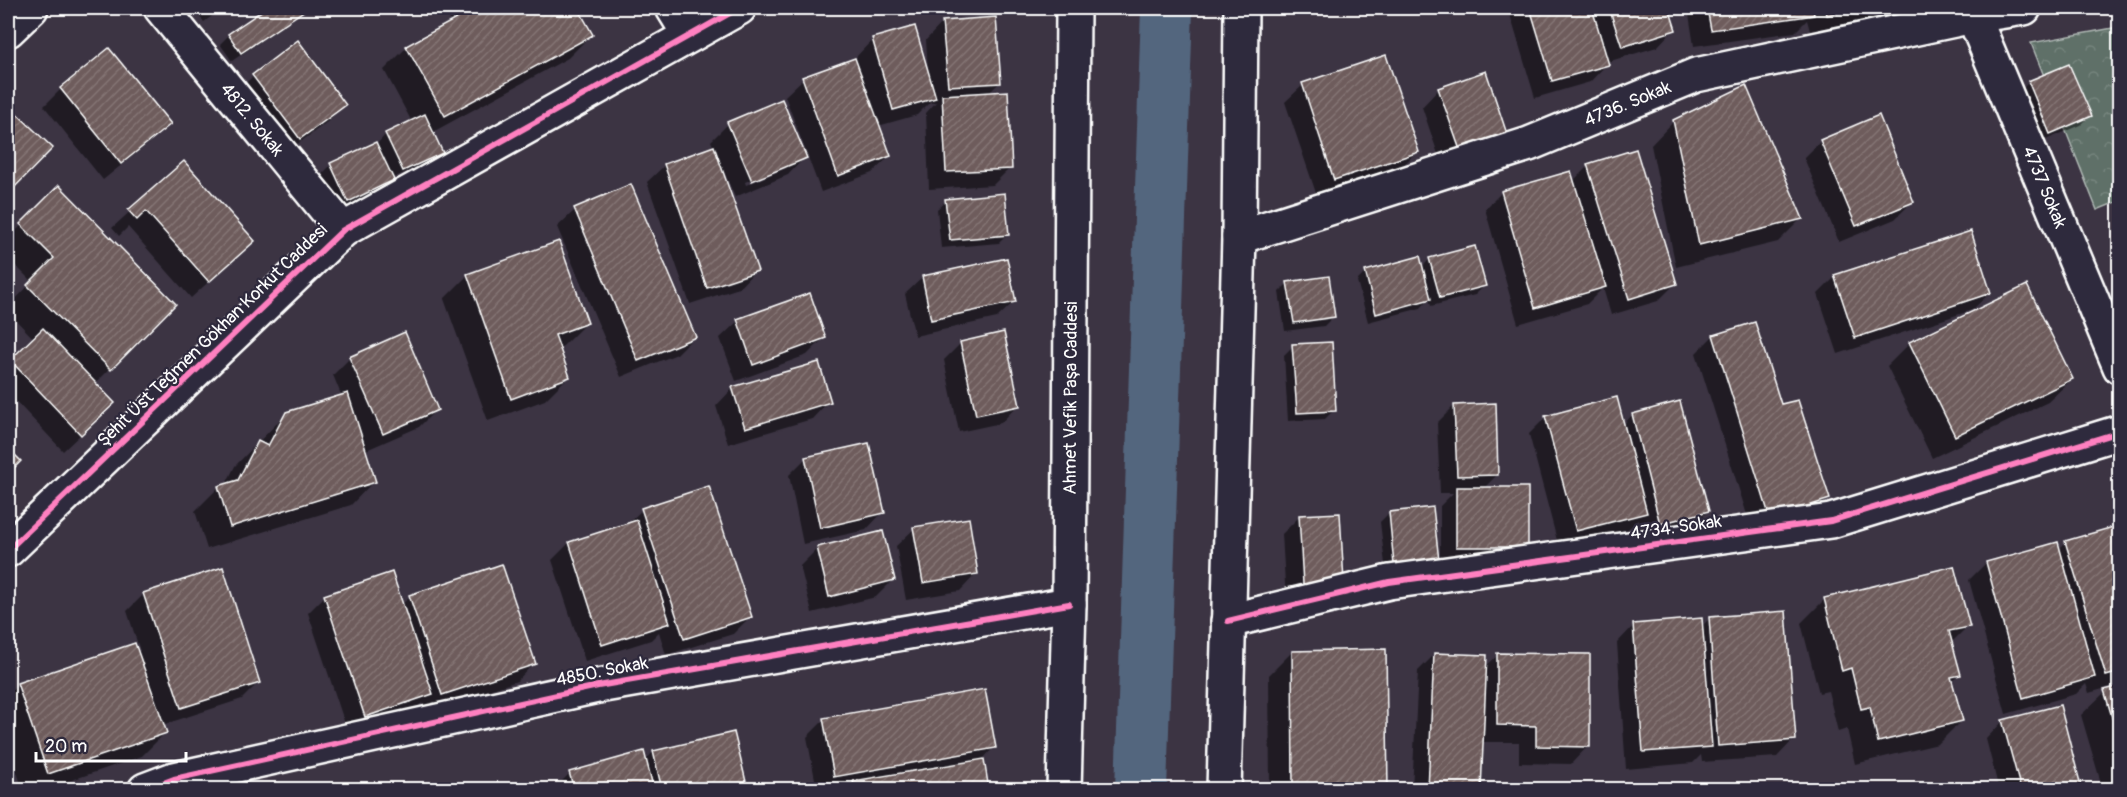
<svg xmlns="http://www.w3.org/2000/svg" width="2127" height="797" viewBox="0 0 2127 797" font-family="Pangolin,sans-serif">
  <defs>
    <pattern id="park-crowns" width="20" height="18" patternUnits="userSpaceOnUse" patternTransform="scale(1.5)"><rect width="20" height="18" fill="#5e6f67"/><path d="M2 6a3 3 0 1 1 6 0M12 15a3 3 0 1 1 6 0" fill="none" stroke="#76857e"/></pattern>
    <pattern id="building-hatch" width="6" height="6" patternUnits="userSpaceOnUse" patternTransform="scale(1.5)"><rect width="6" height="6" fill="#6e5c5b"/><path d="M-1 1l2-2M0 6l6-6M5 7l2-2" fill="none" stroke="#847474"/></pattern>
  </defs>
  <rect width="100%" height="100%" fill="#3c3443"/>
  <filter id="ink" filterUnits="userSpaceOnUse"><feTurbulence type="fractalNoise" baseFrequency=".0167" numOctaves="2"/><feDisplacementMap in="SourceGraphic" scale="12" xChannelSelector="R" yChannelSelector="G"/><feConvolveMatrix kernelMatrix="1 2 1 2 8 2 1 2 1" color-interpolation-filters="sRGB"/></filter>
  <g filter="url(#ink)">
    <polygon fill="url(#park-crowns)" stroke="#aeb7b3" stroke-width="1.5" points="2119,27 2119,201 2097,210 2031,43"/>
    <g fill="#0007" fill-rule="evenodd">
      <polygon points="192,8 223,8 204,22"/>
      <polygon points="269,8 308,8 232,61 220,44 229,35"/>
      <polygon points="443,8 576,8 591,35 568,58 431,133 441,152 432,161 393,178 383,188 339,210 322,174 331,165 376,145 386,134 412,122 384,70 407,47 452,23"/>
      <polygon points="1508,8 1667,8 1674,29 1657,47 1607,62 1607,64 1590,82 1535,98"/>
      <polygon points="1688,8 1886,8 1875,18 1810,31 1807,20 1795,32 1694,46"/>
      <polygon points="943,22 1000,82 989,93 1010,168 993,185 929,189 926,113 936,102 931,103 931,101 917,115 878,126 890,156 872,173 821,192 785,96 803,79 857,58 856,57 873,39 928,72 926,40"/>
      <polygon points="1385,57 1417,151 1400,169 1317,196 1285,102 1303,85"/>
      <polygon points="253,76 344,105 327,122 283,155 236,93"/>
      <polygon points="2029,82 2090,116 2081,125 2041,142 2020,91"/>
      <polygon points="61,89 169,123 151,141 103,180 44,106"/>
      <polygon points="1439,89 1488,151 1442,166 1422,107"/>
      <polygon points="13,112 50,148 8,192 8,118"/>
      <polygon points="1674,121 1801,219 1778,242 1676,267 1651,145"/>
      <path d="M 728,124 L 805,157 L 788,175 L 735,197 L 724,172 L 722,173 L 756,270 L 739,288 L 690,304 L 647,182 L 665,165 L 714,148 L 711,141 ZM 786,165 L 786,168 L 746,185 L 745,182 Z"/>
      <polygon points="1821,141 1912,202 1895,219 1839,242 1804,158"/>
      <polygon points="183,163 253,241 191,298 128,227 119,236 112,228"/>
      <polygon points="1588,166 1675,284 1658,301 1611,315 1603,288 1587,304 1518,324 1485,209 1502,192 1573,181"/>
      <polygon points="630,186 694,337 677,354 621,377 557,227 575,210"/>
      <polygon points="59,187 174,304 95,384 96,420 63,451 8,393 8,364 34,339 8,312 8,307 32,282 8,258 8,239"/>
      <polygon points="946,201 1008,234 999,243 941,248 937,209"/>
      <polygon points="1474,247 1484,286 1475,295 1431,306 1429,299 1421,308 1368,322 1357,281 1366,272 1421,268 1429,260"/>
      <polygon points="2120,257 2120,278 2113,264"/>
      <polygon points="468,275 587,322 563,346 558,348 568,377 545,400 488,421 444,299"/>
      <polygon points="923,277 1015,301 997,318 915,336 905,294"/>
      <polygon points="1835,277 1990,293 1972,310 1838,354 1818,294"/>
      <polygon points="1288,283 1333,317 1324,326 1285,331 1279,292"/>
      <polygon points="738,321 824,338 807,355 736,381 720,338"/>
      <polygon points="1713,336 1780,406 1828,499 1811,516 1753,534 1696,353"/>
      <polygon points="961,343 1018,405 1001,423 959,432 944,360"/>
      <polygon points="1910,343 2072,379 2048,402 1932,458 1887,366"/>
      <polygon points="1293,346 1334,410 1325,419 1288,421 1284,355"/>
      <polygon points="350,358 436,410 419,427 364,451 374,481 351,505 207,549 195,511 218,488 225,486 235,466 286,414 342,397 333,375"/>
      <polygon points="733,388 829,401 812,419 728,444 716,406"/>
      <polygon points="1454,406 1497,475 1483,489 1527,546 1440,564 1440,506 1453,493 1440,493 1437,423"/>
      <polygon points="1632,415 1708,511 1691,528 1643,540 1638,520 1628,529 1559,548 1529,434 1546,417 1623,425"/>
      <polygon points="806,458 883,512 866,530 803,544 789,475"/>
      <polygon points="642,510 750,617 733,634 666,655 659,632 651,640 585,661 552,560 569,543 626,525"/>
      <polygon points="1389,513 1437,560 1386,573 1380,522"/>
      <polygon points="1299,517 1326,598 1286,601 1282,534"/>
      <polygon points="2120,527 2120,684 2089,693 2086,684 2076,694 2006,714 1969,580 1986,563 2058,550 2066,542"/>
      <polygon points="914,529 977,573 960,591 906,600 896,546"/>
      <polygon points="882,533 893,580 876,597 812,613 800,566 817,549"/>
      <polygon points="144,594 259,682 242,699 162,725 165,733 142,756 43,790 23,790 8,745 8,695 18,684 140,651 127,611"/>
      <polygon points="325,596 401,605 410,597 534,663 517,681 425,711 422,703 414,711 348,733 308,613"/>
      <polygon points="1824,600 1968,626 1951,643 1959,675 1951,682 1961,721 1938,744 1855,764 1847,729 1838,732 1828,691 1819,693 1801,623"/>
      <polygon points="1709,619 1794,739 1777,757 1702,762 1701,755 1693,763 1626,769 1617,643 1634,625 1701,627"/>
      <polygon points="1292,652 1386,790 1270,790 1269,675"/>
      <polygon points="1435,654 1485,667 1498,655 1588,746 1571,764 1519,763 1519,742 1482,742 1480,790 1412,790 1418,671"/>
      <polygon points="2120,687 2120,790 2103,790 2081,715 2105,692"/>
      <polygon points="824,720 994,747 982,760 987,790 817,790 807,737"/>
      <polygon points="2003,721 2081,790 1999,790 1986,739"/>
      <polygon points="653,752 746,790 553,790 570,773 645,761"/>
    </g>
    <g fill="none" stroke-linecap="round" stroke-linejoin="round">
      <polyline stroke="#53667e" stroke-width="52" points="1141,790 1167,8"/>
    </g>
    <g fill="url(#building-hatch)" stroke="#fff" stroke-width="1.5">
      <polygon points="266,8 308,8 241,53 228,34"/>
      <polygon points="476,8 578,8 593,35 445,116 406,46"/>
      <polygon points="1530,8 1592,8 1609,65 1552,81"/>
      <polygon points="1609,8 1669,8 1676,30 1622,47"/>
      <polygon points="1707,8 1813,8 1814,15 1711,30"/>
      <polygon points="1825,8 1863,8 1827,15"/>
      <polygon points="996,17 1001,83 948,86 942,21"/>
      <polygon points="915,26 936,98 893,110 872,38"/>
      <polygon points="298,40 346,105 300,139 252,75"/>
      <polygon points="109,48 171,124 121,164 60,88"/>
      <polygon points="1386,55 1419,152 1334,180 1302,83"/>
      <polygon points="855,58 891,156 838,176 802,77"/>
      <polygon points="2069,64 2092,116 2050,134 2028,81"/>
      <polygon points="1486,71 1507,134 1460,150 1438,88"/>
      <polygon points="1746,85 1803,219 1699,245 1673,120"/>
      <polygon points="1008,91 1012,169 946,172 942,95"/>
      <polygon points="782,99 807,158 752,181 727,122"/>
      <polygon points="13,110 53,148 8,194 8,116"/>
      <polygon points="425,114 443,153 403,171 385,133"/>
      <polygon points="1879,115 1914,202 1856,226 1820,140"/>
      <polygon points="376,142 394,180 348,202 330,163"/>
      <polygon points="714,146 758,271 707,288 664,164"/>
      <polygon points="1636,149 1677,284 1629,299 1587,164"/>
      <polygon points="184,161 255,241 209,282 146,211 137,220 128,210"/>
      <polygon points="1571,171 1606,287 1535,308 1501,191"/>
      <polygon points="631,184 696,337 638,361 574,208"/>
      <polygon points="59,185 176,304 111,370 27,285 54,258 20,224"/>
      <polygon points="1005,193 1009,235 950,240 945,199"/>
      <polygon points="1971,231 1991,293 1855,338 1834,275"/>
      <polygon points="559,241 588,323 555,335 570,377 511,399 467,274"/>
      <polygon points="1475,246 1486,286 1440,298 1429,258"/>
      <polygon points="1420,256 1431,299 1376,314 1365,271"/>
      <polygon points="1007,258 1016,302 931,320 922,276"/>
      <polygon points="1329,276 1335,317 1294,323 1287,282"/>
      <polygon points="2027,285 2073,379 1955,436 1909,342"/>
      <polygon points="810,293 826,338 753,365 737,319"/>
      <polygon points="1755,322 1781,404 1798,400 1830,499 1770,518 1713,335"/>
      <polygon points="43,328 115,403 81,435 10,360"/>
      <polygon points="405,332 438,410 383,434 349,357"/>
      <polygon points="1004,332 1020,406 976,415 960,342"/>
      <polygon points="1332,342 1336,411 1297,413 1292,344"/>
      <polygon points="819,362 831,402 745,428 732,387"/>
      <polygon points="348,393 376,482 230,527 218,486 238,480 258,441 268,446 286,412"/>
      <polygon points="1617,397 1647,513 1576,531 1545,416"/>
      <polygon points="1680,401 1709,511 1660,524 1632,414"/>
      <polygon points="1496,403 1498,475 1457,476 1454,405"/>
      <polygon points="869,443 885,513 820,528 805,457"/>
      <polygon points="8,448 21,461 8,474"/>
      <polygon points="709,486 752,617 684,639 641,508"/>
      <rect x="1456" y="487" width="72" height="60"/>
      <polygon points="1433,507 1439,561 1394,565 1389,512"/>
      <polygon points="1340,513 1344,582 1303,584 1299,515"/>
      <polygon points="969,518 978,574 923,583 913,527"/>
      <polygon points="637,520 670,623 602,645 569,542"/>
      <polygon points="2120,525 2120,672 2106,676 2065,541"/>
      <polygon points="883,531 895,580 829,597 817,547"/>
      <polygon points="2058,542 2095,677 2023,698 1986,562"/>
      <polygon points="502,564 536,664 442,695 409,595"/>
      <polygon points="1954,566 1970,627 1949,631 1961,675 1951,677 1963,721 1878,742 1870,707 1861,709 1851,668 1842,671 1824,598"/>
      <polygon points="223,567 260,683 181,708 143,593"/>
      <polygon points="392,572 433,694 365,717 324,595"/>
      <polygon points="1786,611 1796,740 1718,746 1709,617"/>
      <polygon points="1702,618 1712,747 1643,752 1633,624"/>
      <polygon points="135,643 167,733 48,774 17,683"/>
      <polygon points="1386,649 1388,790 1293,790 1292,651"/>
      <polygon points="1434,653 1487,655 1481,790 1428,790"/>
      <polygon points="1497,653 1590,654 1590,747 1536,746 1536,726 1497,725"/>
      <polygon points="2120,686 2120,744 2104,690"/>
      <polygon points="985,689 996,748 834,777 823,718"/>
      <polygon points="2060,705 2082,790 2021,790 2002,720"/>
      <polygon points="734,732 748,790 662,790 653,751"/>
      <polygon points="644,751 654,790 574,790 569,772"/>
      <polygon points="984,759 989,790 855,790 853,781"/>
    </g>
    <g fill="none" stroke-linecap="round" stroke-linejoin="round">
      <defs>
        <g id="street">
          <path id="s1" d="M 161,8 L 343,230"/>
          <polyline points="673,8 689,34"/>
          <path id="s2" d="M 1970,8 L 2120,367"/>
          <polyline points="8,30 31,8"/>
          <path id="s3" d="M 1239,237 L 1529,144 L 1696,75 L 1973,16 L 2024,8"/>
          <polyline points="1228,621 1389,582 1831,521 2120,432"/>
          <polyline points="145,790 174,779 598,686 1069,604"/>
        </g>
        <g id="secondary">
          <polyline points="8,550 343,230 739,8"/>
          <path id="s4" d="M 1064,790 L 1069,604 L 1073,8"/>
          <polyline points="1224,790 1239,237 1241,8"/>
        </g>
      </defs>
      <use href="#street" stroke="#fff" stroke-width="38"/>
      <use href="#secondary" stroke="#fff" stroke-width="38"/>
      <use href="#street" stroke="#2f2a3d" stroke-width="33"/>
      <use href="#secondary" stroke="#2f2a3d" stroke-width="33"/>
      <defs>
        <g id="cycleway">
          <polyline points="8,550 343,230 739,8"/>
          <polyline points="1228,621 1389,582 1831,521 2120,432"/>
          <polyline points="145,790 174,779 598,686 1069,604"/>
        </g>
      </defs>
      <use href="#cycleway" stroke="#2f2a3d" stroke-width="10"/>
      <use href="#cycleway" stroke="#ff80c0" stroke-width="6"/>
    </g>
  </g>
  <g text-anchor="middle" stroke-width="4.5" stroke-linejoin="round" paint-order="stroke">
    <g font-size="18" fill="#fff" stroke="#2f2a3d">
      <text dy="6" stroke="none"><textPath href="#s3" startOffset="411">4736. Sokak</textPath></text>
      <text dy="6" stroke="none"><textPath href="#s1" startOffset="144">4812. Sokak</textPath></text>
      <text dy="6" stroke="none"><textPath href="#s2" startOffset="194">4737 Sokak</textPath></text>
      <text transform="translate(212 335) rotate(-44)" y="6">Şehit Üst Teğmen Gökhan Korkut Caddesi</text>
      <text dy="6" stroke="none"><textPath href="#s4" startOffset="392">Ahmet Vefik Paşa Caddesi</textPath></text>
      <text transform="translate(1676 527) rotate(-8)" y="6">4734. Sokak</text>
      <text transform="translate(602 671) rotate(-11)" y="6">4850. Sokak</text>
    </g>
  </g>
  <rect width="2127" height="797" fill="none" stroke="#2f2a3d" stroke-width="30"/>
  <rect x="15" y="15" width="2097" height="767" fill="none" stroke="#fff" stroke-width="2" filter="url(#ink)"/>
  <path d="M36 752v9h150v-9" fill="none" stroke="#ffffff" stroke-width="3"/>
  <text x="45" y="752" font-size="18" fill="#ffffff" stroke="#2f2a3d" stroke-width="4.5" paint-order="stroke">20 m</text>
</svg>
